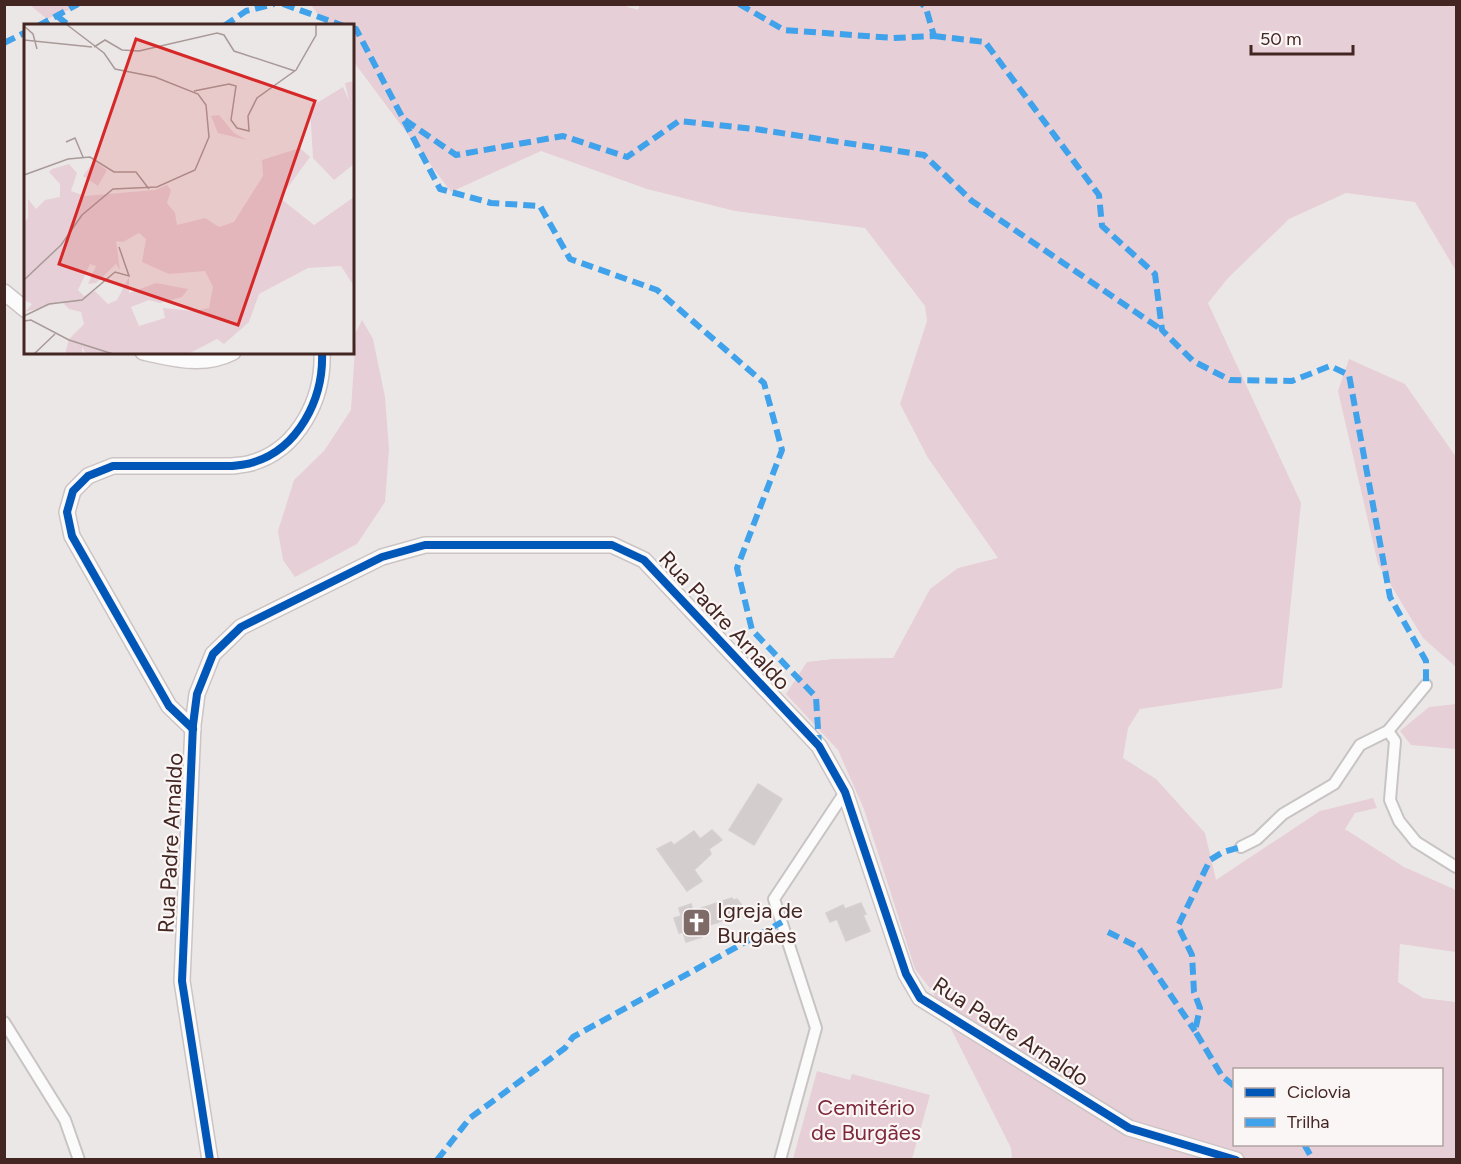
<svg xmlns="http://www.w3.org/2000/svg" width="1461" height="1164" viewBox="0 0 1461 1164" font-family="Figtree,sans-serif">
  <rect width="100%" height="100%" fill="#ece7e7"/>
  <g fill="#e6cfd6" fill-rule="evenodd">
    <path d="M 619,4 L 638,10 L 640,4 L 1456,5 L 1456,271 L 1415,202 L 1346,193 L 1289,219 L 1228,278 L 1208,303 L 1301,503 L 1282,688 L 1140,709 L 1128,728 L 1123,758 L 1156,779 L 1205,833 L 1216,880 L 1320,811 L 1373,798 L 1377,808 L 1355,813 L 1345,829 L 1404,867 L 1456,890 L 1456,952 L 1400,944 L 1398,982 L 1423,998 L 1456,1002 L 1456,1159 L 1012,1159 L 1011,1148 L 932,991 L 915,969 L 864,809 L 838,750 L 786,694 L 807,662 L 833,659 L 893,658 L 930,589 L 958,568 L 998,558 L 928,458 L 900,404 L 927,321 L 925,306 L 865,228 L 735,211 L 647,189 L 541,151 L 451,192 L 353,61 L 352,26 L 326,25 L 311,5 ZM 1234,1070 L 1442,1070 L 1442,1144 L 1234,1144 Z"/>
    <polygon points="30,5 80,5 47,19"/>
    <polygon points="362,320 373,339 385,397 389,449 385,502 357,544 295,577 283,560 278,531 294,480 324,451 351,410 356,332"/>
    <polygon points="1349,359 1405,384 1456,457 1456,667 1423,638 1378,564 1338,391"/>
    <polygon points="1456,704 1456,749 1411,745 1400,731 1429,707"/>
    <polygon points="817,1071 850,1080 852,1074 930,1095 912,1159 793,1159"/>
  </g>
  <g fill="#d4cdce" stroke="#d5cfcf" stroke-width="1.5">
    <polygon points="758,784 782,799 754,845 729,830"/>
    <polygon points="712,830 722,840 709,849 711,854 694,870 702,881 687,891 657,849 671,842 674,845 694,831 700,839"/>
    <polygon points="732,898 733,900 737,899 745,909 739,911 738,916 700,928 702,937 686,942 683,932 679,933 674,918 681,916 679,908 691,904 693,911"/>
    <polygon points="861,903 866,914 863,915 870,931 846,941 837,919 830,922 826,913 843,905 845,909"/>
  </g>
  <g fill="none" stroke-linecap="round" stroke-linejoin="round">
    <defs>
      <g id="street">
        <polyline points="1388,731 1426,685"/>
        <polyline points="1241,847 1257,839 1283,814 1334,784 1360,745 1388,731 1395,741 1390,800 1399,821 1416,842 1456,867"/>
        <polyline points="4,1022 65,1120 79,1160"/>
        <polyline points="780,1160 816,1028 774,899 845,792"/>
      </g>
      <g id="secondary">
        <polyline points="4,292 26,310"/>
        <path d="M 143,352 C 174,359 204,367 233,352"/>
        <path d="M 193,729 L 169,706 L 72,536 L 67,512 L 73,491 L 88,476 L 113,466 L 232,466 C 238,465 245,465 251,463 C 298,450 324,399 322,352"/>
        <polyline points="210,1160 182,981 193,725 197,694 213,654 241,627 382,557 425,545 612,545 644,560 819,746 845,792 906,974 920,998 1129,1128 1236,1160"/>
      </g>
    </defs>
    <use href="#street" stroke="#c9c4c4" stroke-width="14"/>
    <use href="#secondary" stroke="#ccc4c4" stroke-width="18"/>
    <use href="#street" stroke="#fcfbfb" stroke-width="10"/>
    <use href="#secondary" stroke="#fcfbfb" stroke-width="15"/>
    <g stroke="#3fa2ea" stroke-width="6" stroke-dasharray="12 6" stroke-linecap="butt">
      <polyline points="283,4 344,26"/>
      <polyline points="739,4 784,30 893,38 934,36 926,8 922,4"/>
      <polyline points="57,16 70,26"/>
      <polyline points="38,26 78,4"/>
      <polyline points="224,26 246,11 274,4"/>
      <polyline points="352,28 356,29 440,189 491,203 540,206 570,259 657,290 764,383 782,450 737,568 752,630 816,697 819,745"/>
      <polyline points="934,36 985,42 1099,195 1102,226 1155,274 1162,330 1193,361 1230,380 1292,381 1330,366 1349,375 1390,597 1426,661 1426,685"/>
      <polyline points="4,43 26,32"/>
      <polyline points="405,120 456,155 563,136 627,157 679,121 755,129 924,155 972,201 1162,330"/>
      <polyline points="1108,932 1138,947 1195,1031"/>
      <polyline points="1234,1086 1222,1076 1195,1031 1200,1008 1194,992 1192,955 1178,926 1210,860 1223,852 1241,847"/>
      <polyline points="1304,1144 1313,1160"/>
      <polyline points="437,1160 470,1118 565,1048 573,1037 782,922"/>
    </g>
    <defs>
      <g id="cycleway">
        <path d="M 193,729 L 169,706 L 72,536 L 67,512 L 73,491 L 88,476 L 113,466 L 232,466 C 238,465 245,465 251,463 C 298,450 324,399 322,352"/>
        <polyline points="210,1160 182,981 193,725 197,694 213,654 241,627 382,557 425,545 612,545 644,560 819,746 845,792 906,974 920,998 1129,1128 1236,1160"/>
      </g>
    </defs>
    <use href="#cycleway" stroke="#fbf6f6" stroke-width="11"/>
    <use href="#cycleway" stroke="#0057b8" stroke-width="8"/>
  </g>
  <defs>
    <symbol id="church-square" viewBox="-11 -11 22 22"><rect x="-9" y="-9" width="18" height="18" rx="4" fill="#7e6a67" stroke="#fbf6f6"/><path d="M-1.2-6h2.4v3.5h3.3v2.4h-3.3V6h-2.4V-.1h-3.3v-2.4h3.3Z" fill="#fff"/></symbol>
  </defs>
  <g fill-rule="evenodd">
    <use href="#church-square" x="680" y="906" width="33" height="33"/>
  </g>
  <g text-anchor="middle" stroke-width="4.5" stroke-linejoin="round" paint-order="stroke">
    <g font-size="22" fill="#432622" stroke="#fbf6f6">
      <text transform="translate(725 620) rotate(47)" y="8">Rua Padre Arnaldo</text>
      <text transform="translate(170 843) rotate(-87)" y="8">Rua Padre Arnaldo</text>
      <text transform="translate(1011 1031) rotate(33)" y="8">Rua Padre Arnaldo</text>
    </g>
    <g font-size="22" fill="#432622" stroke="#fbf6f6" text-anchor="start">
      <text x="717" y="918">Igreja de<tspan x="717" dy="25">Burgães</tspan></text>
    </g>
    <g font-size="22" fill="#7e283b" stroke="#fbf6f6">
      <text x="866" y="1115">Cemitério<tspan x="866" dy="25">de Burgães</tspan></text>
    </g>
  </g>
  <g transform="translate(24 24)">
    <rect width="330" height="330" fill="#ece7e7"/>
    <path d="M 330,57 L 330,78 L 327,79 L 330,80 L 330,140 L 310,156 L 289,134 L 286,83 L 319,63 L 325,77 L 321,59 ZM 195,91 L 210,109 L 223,116 L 194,109 L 187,92 ZM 276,124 L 286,133 L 256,174 L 290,201 L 330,173 L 330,262 L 317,242 L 284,244 L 235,270 L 225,298 L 200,320 L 193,315 L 164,330 L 62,330 L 58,323 L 58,330 L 41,330 L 45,315 L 60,300 L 57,288 L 45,285 L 38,278 L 1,288 L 8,280 L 0,276 L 0,199 L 4,194 L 4,175 L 12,185 L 21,176 L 36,173 L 36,160 L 25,148 L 28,145 L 45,140 L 53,149 L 47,167 L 61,172 L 131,166 L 143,161 L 147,166 L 143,179 L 151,189 L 153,201 L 181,194 L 195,203 L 210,198 L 239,152 L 238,136 ZM 115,209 L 122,215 L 118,238 L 145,250 L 181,247 L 189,263 L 185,284 L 170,287 L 139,284 L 141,294 L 115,302 L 107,283 L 125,276 L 136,279 L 158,273 L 164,265 L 132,259 L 105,269 L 105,253 L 93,276 L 84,280 L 71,267 L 60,272 L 54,266 L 66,240 L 72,242 L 64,260 L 72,259 L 92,240 L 96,246 L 92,217 L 99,218 ZM 70,137 L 83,146 L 74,162 L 59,152 Z" fill="#e6cfd6" fill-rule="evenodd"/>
    <path fill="none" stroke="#a89a98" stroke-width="1.5" d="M 0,2 L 9,10 L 13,25M 0,16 L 68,23M 70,23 L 81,16 L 98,26 L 115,27 L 193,9 L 200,11 L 210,27 L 271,47M 170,67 L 205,60 L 212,62 L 207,96 L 213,104 L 225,107 L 224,92 L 233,74 L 272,46 L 292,11 L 292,0M 42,118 L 51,114 L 59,133M 0,151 L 44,135 L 66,133 L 90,148 L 112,148 L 125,165M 0,256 L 37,221 L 58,191 L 89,165 L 133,163 L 171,146 L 185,113 L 182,81 L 174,70 L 131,53 L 91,45 L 80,29 L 42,0M 0,292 L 25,280 L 58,276 L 91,248 L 105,252 L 95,223M 0,297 L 7,296 L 45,316 L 89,330M 10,330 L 31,310"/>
    <path fill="#d62828" fill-opacity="0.15" stroke="#d62828" stroke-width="3" d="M 112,15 L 291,77 L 214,301 L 35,240 Z"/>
    <rect width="330" height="330" fill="none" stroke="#432622" stroke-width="3"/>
  </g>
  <rect width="1461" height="1164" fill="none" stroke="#432622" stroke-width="12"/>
  <rect x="1233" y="1068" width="210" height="78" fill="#fbf6f6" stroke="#b1a3a1" stroke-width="1.5"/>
  <rect x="1245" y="1088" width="30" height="9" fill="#0057b8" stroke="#b1a3a1" stroke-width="1.5"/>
  <text x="1287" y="1098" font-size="18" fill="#432622">Ciclovia</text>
  <rect x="1245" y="1118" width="30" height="9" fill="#3fa2ea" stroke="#b1a3a1" stroke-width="1.5"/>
  <text x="1287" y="1128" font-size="18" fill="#432622">Trilha</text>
  <path d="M1251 45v9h102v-9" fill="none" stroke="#432622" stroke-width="3"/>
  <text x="1260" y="45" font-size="18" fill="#432622" stroke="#fbf6f6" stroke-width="4.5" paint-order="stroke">50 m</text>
</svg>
